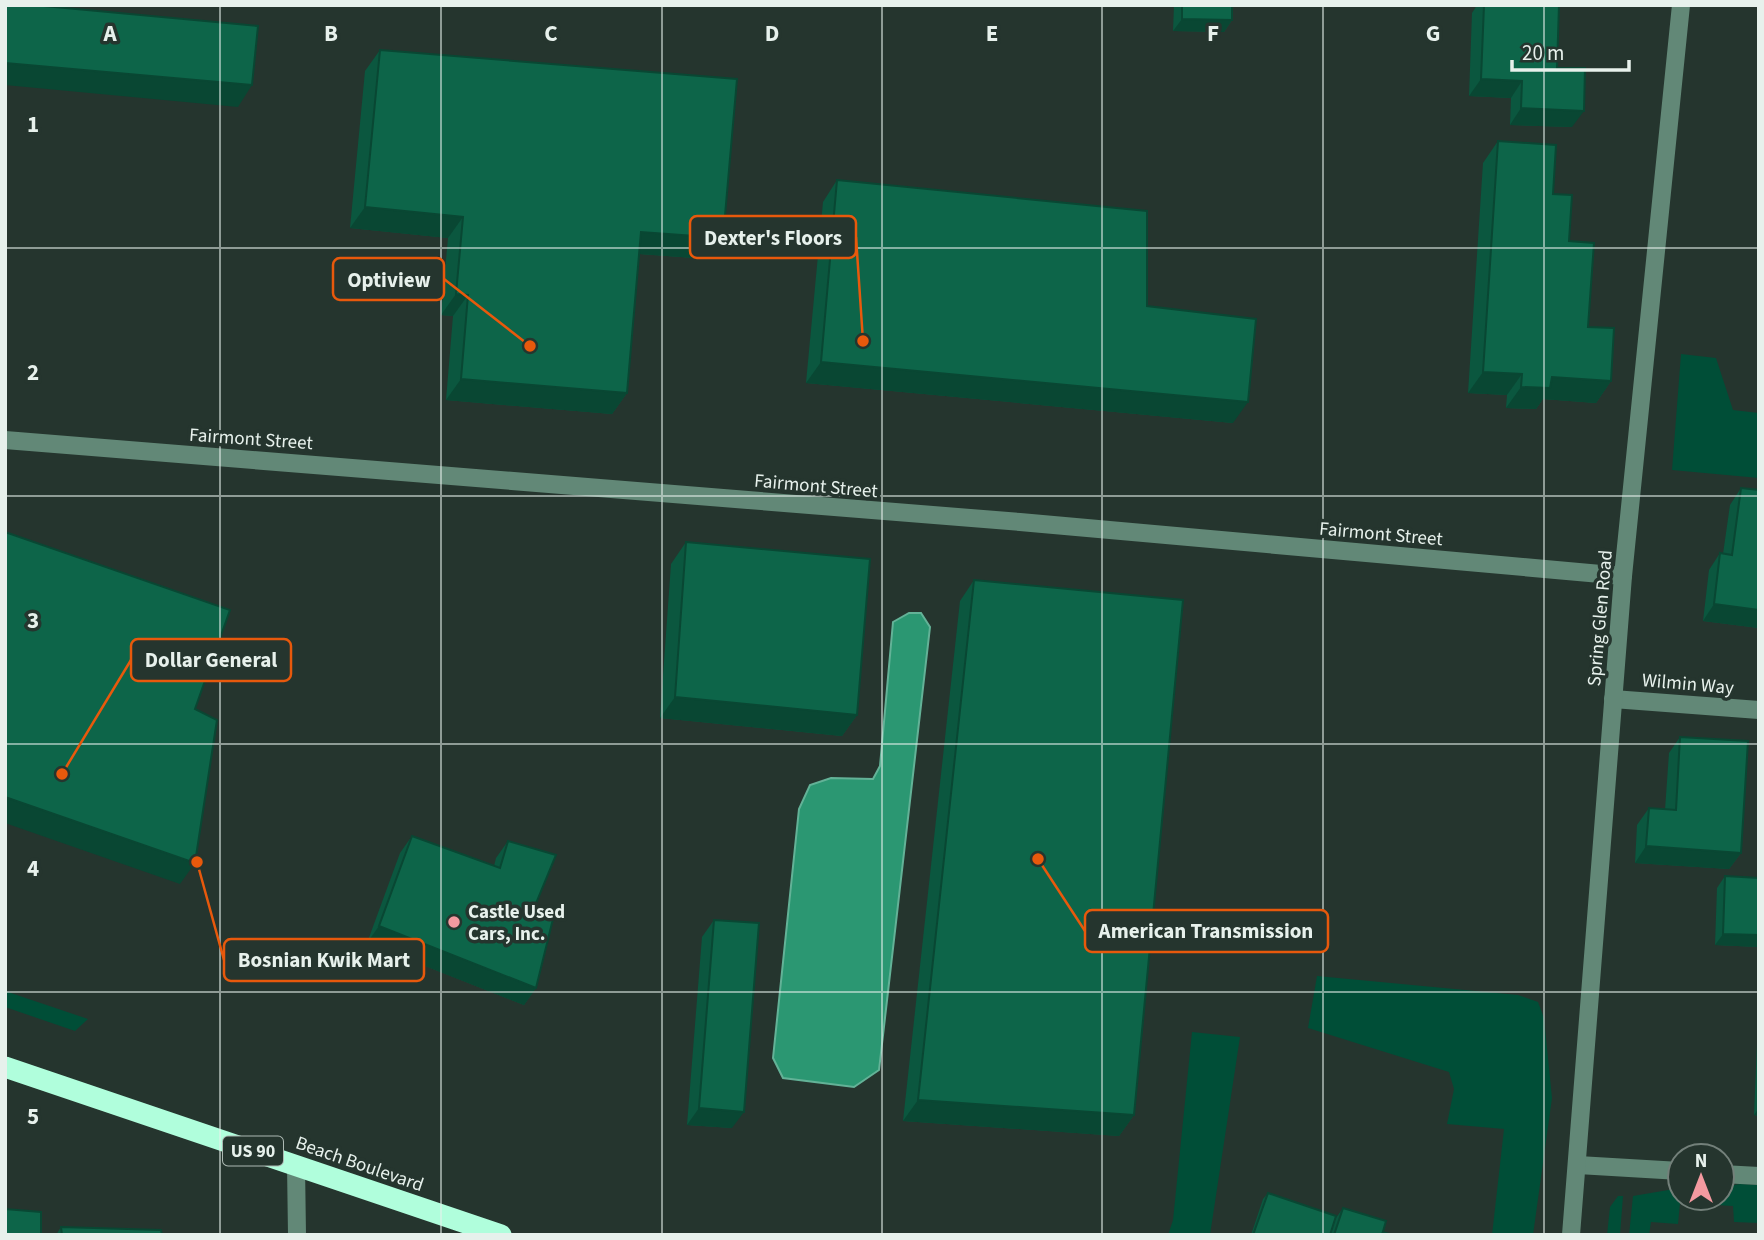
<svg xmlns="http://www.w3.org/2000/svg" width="1764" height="1240" viewBox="0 0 1764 1240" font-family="'Source Sans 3',sans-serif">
  <rect width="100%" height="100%" fill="#25352e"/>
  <g fill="#004e37">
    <polygon points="1681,354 1716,358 1733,410 1759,413 1759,478 1672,470"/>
    <polygon points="1317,976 1518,995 1538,1002 1544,1018 1552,1098 1533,1235 1492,1235 1504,1129 1447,1124 1454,1089 1449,1072 1308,1028"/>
    <polygon points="5,991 88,1019 75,1031 5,1007"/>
    <polygon points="1192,1032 1240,1037 1210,1235 1168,1235 1173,1220"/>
    <polygon points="1740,1184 1759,1185 1759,1223 1734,1222 1733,1206 1680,1203 1678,1224 1651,1222 1649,1235 1629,1235 1633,1196 1680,1188 1680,1198 1722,1198 1722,1187"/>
    <polygon points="1618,1196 1623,1196 1620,1235 1607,1235 1610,1207"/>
  </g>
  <polygon fill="#2b9772" stroke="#63b297" stroke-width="2" points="909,613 921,613 930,627 879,1070 854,1087 783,1078 773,1058 799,809 810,785 831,778 873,779 880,766 893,622"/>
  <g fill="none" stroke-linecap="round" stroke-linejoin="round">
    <g stroke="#628877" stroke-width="18">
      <polyline points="5,440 1020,522 1623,576"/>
      <polyline points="1613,699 1759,710"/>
      <polyline points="296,1165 297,1235"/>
      <polyline points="1578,1165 1680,1171"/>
      <polyline points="1722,1174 1759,1176"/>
      <polyline points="1571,1235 1623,576 1681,5"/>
    </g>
    <polyline stroke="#b0fedc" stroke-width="21" points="5,1067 501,1235"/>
  </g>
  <g fill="#0b573f">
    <polygon points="1174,5 1232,5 1232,20 1224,32 1173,31"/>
    <polygon points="1477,5 1559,5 1557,68 1572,127 1510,125 1511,98 1469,96 1472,13"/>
    <polygon points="380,50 723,238 708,259 639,254 627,393 612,414 446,400 453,316 441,315 448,238 350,228 365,71"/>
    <polygon points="1498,141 1553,194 1569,241 1588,327 1611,381 1596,403 1543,399 1536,409 1506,408 1507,395 1468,393 1483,163"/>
    <polygon points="837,180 1147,306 1233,423 806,383 823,202"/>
    <polygon points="1741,488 1759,628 1703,621 1709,570 1720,553 1723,554 1730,505"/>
    <polygon points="686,542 857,715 842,736 660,718 671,564"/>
    <polygon points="974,580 1134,1115 1119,1136 903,1121 960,601"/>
    <polygon points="1680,737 1741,853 1729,869 1635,863 1637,825 1649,808 1665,810 1669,753"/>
    <polygon points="412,836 494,866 496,858 508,841 532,913 536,988 524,1005 367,943 400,853"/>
    <polygon points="1725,876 1759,878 1759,947 1715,945 1717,888"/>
    <polygon points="714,920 732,1128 687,1125 702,937"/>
    <polygon points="1759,996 1759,1116 1754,1115"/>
    <polygon points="1268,1193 1336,1218 1343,1208 1383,1232 1392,1235 1251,1235 1263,1199"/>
    <polygon points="61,1227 162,1235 56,1235"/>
  </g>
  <g fill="#094733">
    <polygon points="1182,19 1232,20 1224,32 1173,31"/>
    <polygon points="5,63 252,85 238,107 5,85"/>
    <polygon points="1481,79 1522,81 1511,98 1469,96"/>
    <polygon points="1521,108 1584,111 1572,127 1510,125"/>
    <polygon points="365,207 463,217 448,238 350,228"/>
    <polygon points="641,232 723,238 708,259 626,253"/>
    <polygon points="456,294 468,295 453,316 441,315"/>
    <polygon points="821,362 1248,402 1233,423 806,383"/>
    <polygon points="1483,372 1522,374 1507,395 1468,393"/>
    <polygon points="1552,377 1611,381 1596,403 1543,399 1536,409 1506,408 1521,387"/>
    <polygon points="461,379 627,393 612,414 446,400"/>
    <polygon points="1714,604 1759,610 1759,628 1703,621"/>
    <polygon points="675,697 857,715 842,736 660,718"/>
    <polygon points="5,797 195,863 180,884 5,823"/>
    <polygon points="1646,846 1741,853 1729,869 1635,863"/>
    <polygon points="379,926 536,988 524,1005 367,943"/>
    <polygon points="1723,934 1759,935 1759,947 1715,945"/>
    <polygon points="918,1100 1134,1115 1119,1136 903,1121"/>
    <polygon points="699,1108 744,1112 732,1128 687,1125"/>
    <polygon points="1759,1108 1759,1116 1754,1115"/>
  </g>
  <g fill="#0d6549" stroke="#094733" stroke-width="2">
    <polygon points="5,5 33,5 258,26 252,85 5,63"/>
    <polygon points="1182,5 1232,5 1232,20 1182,19"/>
    <polygon points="1484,5 1559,5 1557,68 1585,68 1584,111 1521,108 1522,81 1481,79"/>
    <polygon points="380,50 737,79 723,238 641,232 627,393 461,379 468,295 456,294 463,217 365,207"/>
    <polygon points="1498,141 1556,145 1553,194 1572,195 1569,241 1594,243 1588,327 1614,328 1611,381 1552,377 1550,388 1521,387 1522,374 1483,372"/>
    <polygon points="837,180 1147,211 1147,306 1256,319 1248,402 821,362"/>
    <polygon points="1741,488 1759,490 1759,610 1714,604 1720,553 1732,555"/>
    <polygon points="5,532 230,610 195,709 217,720 195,863 5,797"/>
    <polygon points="686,542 870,559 857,715 675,697"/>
    <polygon points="974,580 1183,600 1134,1115 918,1100"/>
    <polygon points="1680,737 1748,741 1741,853 1646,846 1649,808 1676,810"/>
    <polygon points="412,836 500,868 508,841 556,855 532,913 553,919 536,988 379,926"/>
    <polygon points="1725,876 1759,878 1759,935 1723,934"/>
    <polygon points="714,920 759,923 744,1112 699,1108"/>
    <polygon points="1268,1193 1336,1216 1330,1235 1253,1235"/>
    <polygon points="1343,1208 1386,1221 1382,1235 1334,1235"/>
    <polygon points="5,1209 41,1212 41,1235 5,1235"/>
    <polygon points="61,1227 161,1230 162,1235 62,1235"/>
    <polygon points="1383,1232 1392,1235 1382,1235"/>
  </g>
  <path fill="none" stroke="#e7f1ec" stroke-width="2" stroke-opacity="0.55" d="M 220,5 L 220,1235M 441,5 L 441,1235M 662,5 L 662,1235M 882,5 L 882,1235M 1102,5 L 1102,1235M 1323,5 L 1323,1235M 1544,5 L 1544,1235M 5,248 L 1759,248M 5,496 L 1759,496M 5,744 L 1759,744M 5,992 L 1759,992"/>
  <circle fill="#f49aa0" stroke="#25352e" stroke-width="2.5" cx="454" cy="922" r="7"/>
  <g text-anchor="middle" stroke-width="7" stroke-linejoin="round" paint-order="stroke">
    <rect fill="#25352e" stroke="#adb9b3" stroke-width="2" x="223" y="1136.5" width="60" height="29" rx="5"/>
    <g font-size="18" font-weight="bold" fill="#e7f1ec">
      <text x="253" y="1157">US 90</text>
    </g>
    <g font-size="19" fill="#e7f1ec" stroke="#25352e">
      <text transform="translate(251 438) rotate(4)" y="7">Fairmont Street</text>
      <text transform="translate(816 485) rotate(5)" y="7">Fairmont Street</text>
      <text transform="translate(1381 533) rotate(5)" y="7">Fairmont Street</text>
      <text transform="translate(1599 618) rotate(-85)" y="7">Spring Glen Road</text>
      <text transform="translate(1688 683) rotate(5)" y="7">Wilmin Way</text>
      <text transform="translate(360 1163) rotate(19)" y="7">Beach Boulevard</text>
    </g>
    <g font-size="19" font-weight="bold" fill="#e7f1ec" stroke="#25352e" text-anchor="start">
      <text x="468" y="918">Castle Used<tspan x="468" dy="22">Cars, Inc.</tspan></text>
    </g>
  </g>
  <g font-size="23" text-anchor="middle" font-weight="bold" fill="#e7f1ec" stroke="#25352e" stroke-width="7" stroke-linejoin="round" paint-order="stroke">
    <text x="110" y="41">A</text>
    <text x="331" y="41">B</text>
    <text x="551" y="41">C</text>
    <text x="772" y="41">D</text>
    <text x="992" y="41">E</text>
    <text x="1213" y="41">F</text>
    <text x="1433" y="41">G</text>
    <text x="33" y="132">1</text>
    <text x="33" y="380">2</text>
    <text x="33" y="628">3</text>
    <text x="33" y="876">4</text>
    <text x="33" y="1124">5</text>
  </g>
  <path fill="none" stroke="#e8590c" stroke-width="2.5" d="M863 341L856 237M530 346L444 279M62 774L131 660M1038 859L1085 931M197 862L224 960"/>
  <g fill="#e8590c" stroke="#25352e" stroke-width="2.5">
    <circle cx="863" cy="341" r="7"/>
    <circle cx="530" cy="346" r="7"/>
    <circle cx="62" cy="774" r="7"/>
    <circle cx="1038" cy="859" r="7"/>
    <circle cx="197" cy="862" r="7"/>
  </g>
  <g fill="#25352e" stroke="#e8590c" stroke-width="2.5">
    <rect x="690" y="216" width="166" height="42" rx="7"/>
    <rect x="333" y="258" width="111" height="42" rx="7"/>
    <rect x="131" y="639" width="160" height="42" rx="7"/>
    <rect x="1085" y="910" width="243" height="42" rx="7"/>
    <rect x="224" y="939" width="200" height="42" rx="7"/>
  </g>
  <g font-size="21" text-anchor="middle" font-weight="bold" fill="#e7f1ec">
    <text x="773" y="245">Dexter's Floors</text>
    <text x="389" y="287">Optiview</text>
    <text x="211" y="667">Dollar General</text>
    <text x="1206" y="938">American Transmission</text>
    <text x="324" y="967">Bosnian Kwik Mart</text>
  </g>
  <rect width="1764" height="1240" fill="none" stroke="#e7f1ec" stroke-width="14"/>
  <g transform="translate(1701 1177)"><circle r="33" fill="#25352e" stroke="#73807a" stroke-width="2"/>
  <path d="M0-5L12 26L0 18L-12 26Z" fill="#f49aa0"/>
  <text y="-10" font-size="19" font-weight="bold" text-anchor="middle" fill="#e7f1ec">N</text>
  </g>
  <path d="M1512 60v10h117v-10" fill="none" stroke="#e7f1ec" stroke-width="3.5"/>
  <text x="1522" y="60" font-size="21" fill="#e7f1ec" stroke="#25352e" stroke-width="5" paint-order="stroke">20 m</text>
</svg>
